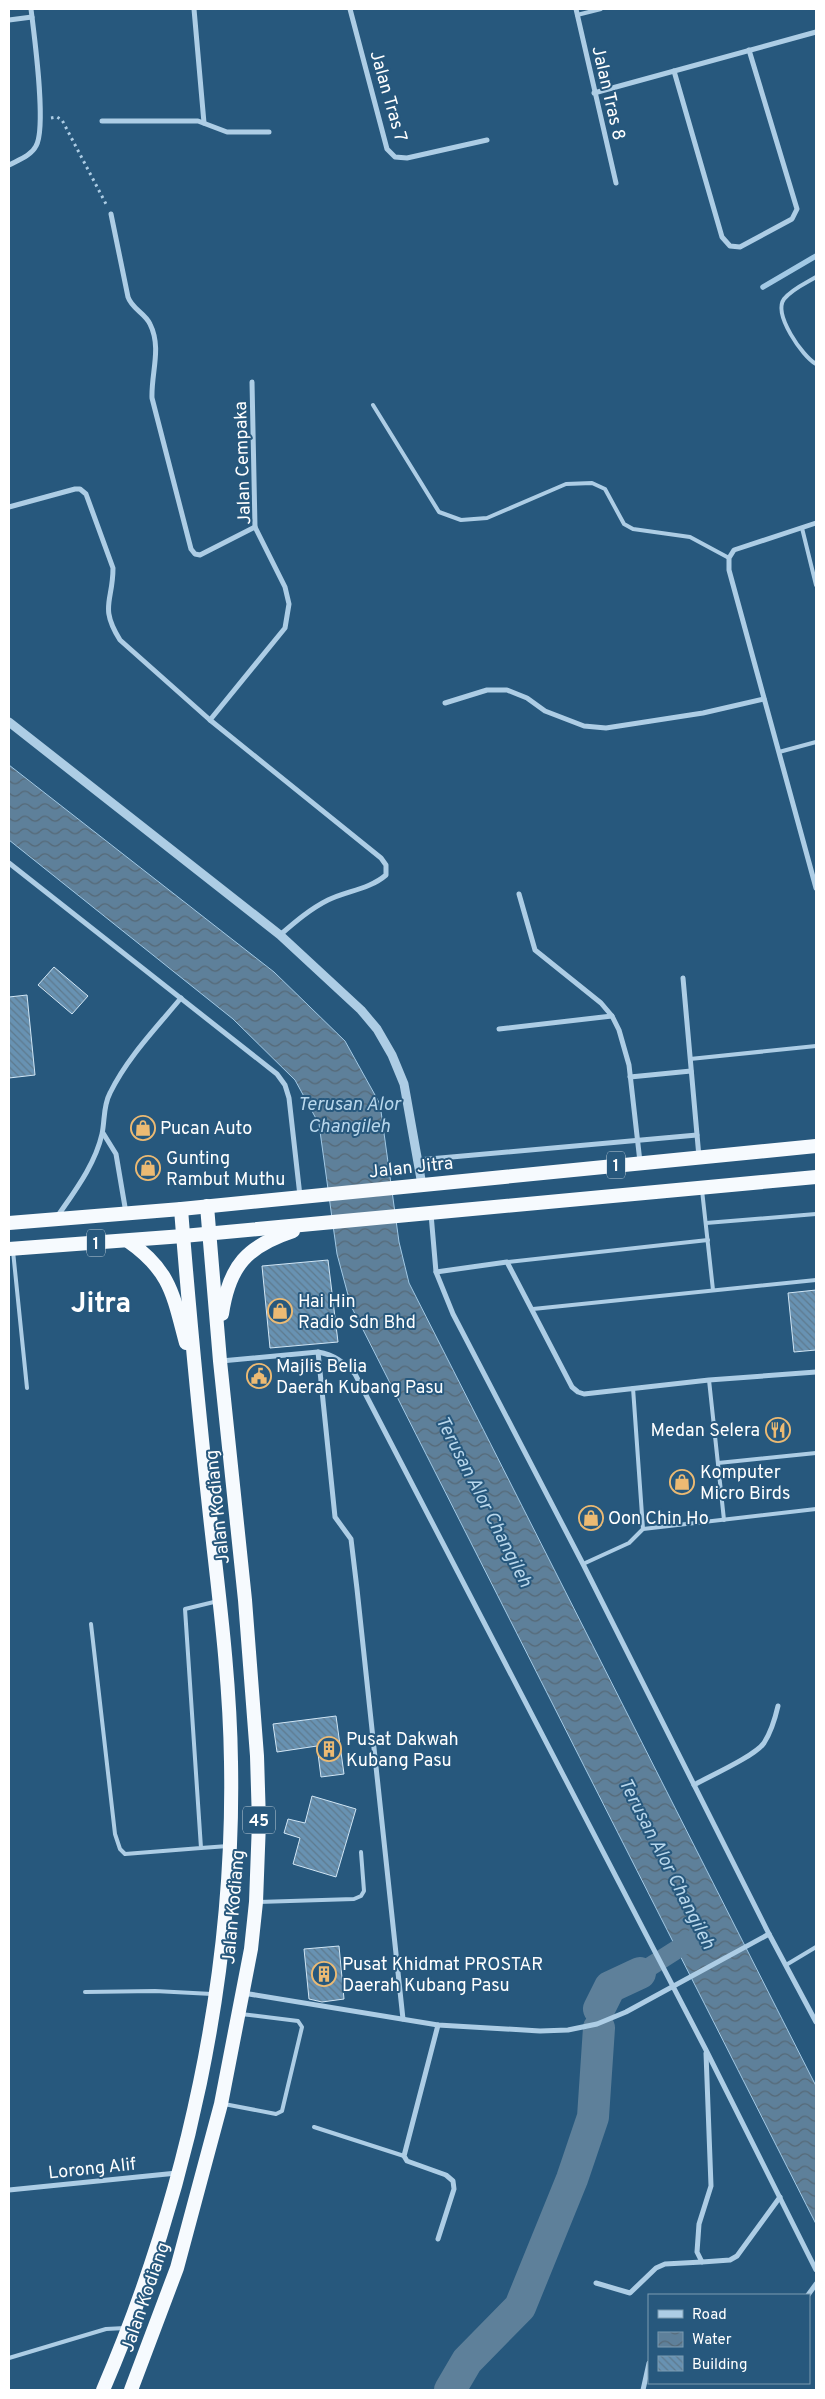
<svg xmlns="http://www.w3.org/2000/svg" width="825" height="2399" viewBox="0 0 825 2399" font-family="Overpass,sans-serif">
  <defs>
    <pattern id="water-waves" width="16" height="10" patternUnits="userSpaceOnUse" patternTransform="scale(1.25)"><rect width="16" height="10" fill="#5e809a"/><path d="M0 5q4-4 8 0t8 0" fill="none" stroke="#566977"/></pattern>
    <pattern id="building-back-hatch" width="6" height="6" patternUnits="userSpaceOnUse" patternTransform="scale(1.25)"><rect width="6" height="6" fill="#6892b2"/><path d="M-1 5l2 2M0 0l6 6M5-1l2 2" fill="none" stroke="#5e7a8e"/></pattern>
  </defs>
  <rect width="100%" height="100%" fill="#27587d"/>
  <polygon fill="url(#water-waves)" stroke="#a2c9e5" points="9,765 274,972 345,1041 380,1104 399,1242 409,1283 816,2086 816,2224 351,1306 337,1254 319,1124 295,1080 233,1019 9,840"/>
  <g fill="none" stroke-linecap="round" stroke-linejoin="round">
    <polyline stroke="#a2c9e5" stroke-width="5.5" points="763,287 816,256"/>
    <polyline stroke="#5e809a" stroke-width="19" points="640,1973 698,1936"/>
    <g stroke="#5e809a" stroke-width="32">
      <polyline points="599,2009 610,1987 640,1973"/>
      <polyline points="450,2390 467,2361 520,2307 572,2179 593,2117 599,2028"/>
    </g>
  </g>
  <g fill="url(#building-back-hatch)" stroke="#d0e5f4">
    <polygon points="54,967 88,996 72,1014 38,985"/>
    <polygon points="27,995 35,1075 9,1078 9,997"/>
    <polygon points="328,1260 338,1342 270,1348 262,1266"/>
    <polygon points="816,1290 816,1350 794,1352 788,1293"/>
    <polygon points="336,1716 344,1774 321,1777 317,1746 277,1752 273,1724"/>
    <polygon points="312,1796 356,1809 336,1877 293,1864 300,1838 284,1833 288,1819 305,1823"/>
    <polygon points="339,1946 344,1999 322,2002 309,1999 304,1949"/>
  </g>
  <g fill="none" stroke-linecap="round" stroke-linejoin="round">
    <polyline stroke="#adcde5" stroke-width="3" stroke-dasharray="2.5 4" stroke-linecap="butt" points="51,118 57,117 62,120 106,204"/>
    <g stroke="#adcde5" stroke-width="4">
      <polyline points="577,15 601,9"/>
      <path d="M 816,277 C 806,283 792,289 784,299 C 773,314 802,356 816,364"/>
      <polyline points="373,405 439,512 461,520 487,518 566,484 592,483 605,489 624,524 633,529 690,537 729,558"/>
      <polyline points="802,528 816,585"/>
      <polyline points="779,752 816,742"/>
      <polyline points="690,1059 816,1046"/>
      <polyline points="702,1190 713,1290"/>
      <polyline points="706,1223 816,1214"/>
      <polyline points="13,1251 27,1388"/>
      <polyline points="507,1262 708,1240"/>
      <polyline points="533,1309 816,1280"/>
      <polyline points="709,1380 724,1520"/>
      <polyline points="633,1388 643,1529"/>
      <polyline points="718,1463 816,1453"/>
      <polyline points="583,1564 629,1543 643,1529 816,1509"/>
      <polyline points="91,1624 115,1834 120,1849 125,1854 201,1848 185,1609 218,1601"/>
      <polyline points="201,1848 228,1846"/>
      <polyline points="258,1902 354,1899 361,1896 364,1891 361,1852"/>
      <polyline points="786,1965 816,1947"/>
      <polyline points="85,1992 155,1991 212,1994"/>
      <polyline points="224,2104 276,2114 282,2111 302,2027 298,2021 241,2014"/>
      <polyline points="314,2127 404,2156"/>
      <polyline points="9,2358 106,2329 125,2328"/>
    </g>
    <g stroke="#adcde5" stroke-width="5">
      <polyline points="194,9 204,123"/>
      <polyline points="350,9 387,149 395,157 407,158 487,140"/>
      <polyline points="576,9 616,183"/>
      <polyline points="9,20 32,17"/>
      <polyline points="674,71 722,237 730,246 740,247 792,219 797,209 749,50"/>
      <polyline points="594,93 816,32"/>
      <polyline points="102,121 198,121 227,132 269,132"/>
      <path d="M 9,165 C 18,160 31,156 36,146 C 47,127 34,34 31,9"/>
      <path d="M 111,214 L 128,297 C 132,309 145,313 150,324 C 162,348 151,373 152,398 L 191,549 L 195,554 L 200,555 L 255,527"/>
      <path d="M 9,507 L 75,489 L 80,489 L 86,494 L 113,568 C 113,602 99,606 120,640 L 210,720 L 381,858 L 386,865 L 386,875 C 370,889 347,891 328,900 C 310,909 295,922 280,935"/>
      <polyline points="816,523 734,550 729,558 729,570 816,888"/>
      <polyline points="445,703 487,690 507,690 527,698 545,711 584,726 606,728 703,713 764,699"/>
      <polyline points="210,720 285,628 289,604 285,587 255,527 252,382"/>
      <polyline points="9,863 277,1074 285,1085 289,1098 300,1196"/>
      <polyline points="519,894 535,950 601,1003 612,1016 619,1030 629,1065 640,1162"/>
      <polyline points="683,978 699,1157"/>
      <polyline points="499,1029 612,1016"/>
      <polyline points="630,1077 691,1071"/>
      <polyline points="103,1133 116,1154 126,1213"/>
      <polyline points="418,1160 697,1135"/>
      <polyline points="431,1214 436,1272 453,1314 583,1564 769,1934 816,2022"/>
      <path d="M 57,1217 C 74,1192 95,1165 102,1134 C 105,1120 103,1106 110,1093 C 127,1058 156,1028 181,998"/>
      <polyline points="436,1272 507,1262 572,1387 578,1392 584,1394 709,1380 816,1372"/>
      <polyline points="318,1352 335,1517 351,1539 357,1589 403,2019"/>
      <path d="M 221,1361 L 318,1352 C 335,1355 343,1362 355,1374 L 706,2050 L 816,2270"/>
      <path d="M 694,1785 C 710,1776 755,1756 764,1743 C 771,1732 775,1719 778,1706"/>
      <polyline points="243,1993 438,2025 540,2031 568,2030 597,2024 626,2012 769,1934"/>
      <polyline points="706,2053 711,2186 699,2224 697,2252 702,2262 730,2260 737,2256 780,2197"/>
      <polyline points="9,2190 177,2173"/>
      <polyline points="438,2239 454,2189 453,2181 446,2175 407,2161 404,2156 438,2025"/>
      <polyline points="596,2283 630,2293 656,2268 665,2264 702,2262"/>
      <polyline points="808,2295 816,2284"/>
      <polyline points="643,2390 649,2363"/>
    </g>
    <polyline stroke="#adcde5" stroke-width="9" points="9,722 280,935 361,1010 377,1029 392,1055 404,1084 422,1185"/>
    <g stroke="#f6fafe" stroke-width="14">
      <polyline points="9,1223 181,1209 816,1146"/>
      <path d="M 128,1241 C 171,1271 173,1295 186,1343"/>
      <polyline points="9,1249 183,1236 816,1177"/>
      <path d="M 222,1314 C 229,1266 247,1246 293,1231"/>
      <path d="M 103,2390 C 187,2195 235,1975 231,1762 C 230,1680 219,1597 210,1516 C 199,1414 189,1312 181,1209"/>
      <polyline points="131,2390 177,2268 221,2104 251,1949 256,1902 259,1822 257,1756 245,1600 220,1361 207,1206"/>
    </g>
  </g>
  <defs>
    <symbol id="shop-ring" viewBox="-11 -11 22 22"><circle r="9.5" fill="#27587d" stroke="#ecba73" stroke-width="1.5"/><path d="M-5-2.5h2.3a2.7 3.5 0 0 1 5.4 0H5L5.5 6h-11ZM-1.5-2.5h3a1.5 2.3 0 0 0-3 0Z" fill="#ecba73"/></symbol>
    <symbol id="civic-ring" viewBox="-11 -11 22 22"><circle r="9.5" fill="#27587d" stroke="#ecba73" stroke-width="1.5"/><path d="M-.6-6.5H3V-4.5H.6V-3L4-1V1h2V6H-6V1h2V-1L-.6-3ZM-1.2 2.5V6h2.4V2.5Z" fill="#ecba73"/></symbol>
    <symbol id="restaurant-ring" viewBox="-11 -11 22 22"><circle r="9.5" fill="#27587d" stroke="#ecba73" stroke-width="1.5"/><path d="M-5-6h1v4h1v-4h1v4h1v-4h1v5L-1.5 .5V6h-2V.5L-5-1ZM5-6V6H3V1.5H1.5Q1.5-4 5-6Z" fill="#ecba73"/></symbol>
    <symbol id="building-ring" viewBox="-11 -11 22 22"><circle r="9.5" fill="#27587d" stroke="#ecba73" stroke-width="1.5"/><path d="M-4-6H4V6H1V3H-1V6H-4ZM-2.5-4.3h1.7v1.8h-1.7ZM.8-4.3h1.7v1.8H.8ZM-2.5-1h1.7V.8h-1.7ZM.8-1h1.7V.8H.8Z" fill="#ecba73"/></symbol>
  </defs>
  <g fill-rule="evenodd">
    <use href="#shop-ring" x="129" y="1114" width="28" height="28"/>
    <use href="#shop-ring" x="134" y="1154" width="28" height="28"/>
    <use href="#shop-ring" x="266" y="1297" width="28" height="28"/>
    <use href="#civic-ring" x="245" y="1362" width="28" height="28"/>
    <use href="#restaurant-ring" x="764" y="1416" width="28" height="28"/>
    <use href="#shop-ring" x="668" y="1468" width="28" height="28"/>
    <use href="#shop-ring" x="577" y="1504" width="28" height="28"/>
    <use href="#building-ring" x="315" y="1735" width="28" height="28"/>
    <use href="#building-ring" x="310" y="1960" width="28" height="28"/>
  </g>
  <g text-anchor="middle" stroke-width="4" stroke-linejoin="round" paint-order="stroke">
    <g fill="#27587d" stroke="#becdd8" stroke-width="1">
      <rect x="607" y="1151.5" width="18" height="27" rx="4"/>
      <rect x="87" y="1229.5" width="18" height="27" rx="4"/>
      <rect x="243" y="1806.5" width="32" height="27" rx="4"/>
    </g>
    <g font-size="16" font-weight="bold" fill="#fff">
      <text x="616" y="1171">1</text>
      <text x="96" y="1249">1</text>
      <text x="259" y="1826">45</text>
    </g>
    <g font-size="18" fill="#fff" stroke="#27587d">
      <text transform="translate(609 93) rotate(77)" y="6">Jalan Tras 8</text>
      <text transform="translate(389 96) rotate(74)" y="6">Jalan Tras 7</text>
      <text transform="translate(242 463) rotate(-92)" y="6">Jalan Cempaka</text>
      <text transform="translate(411 1167) rotate(-6)" y="6">Jalan Jitra</text>
      <text transform="translate(217 1507) rotate(-96)" y="6">Jalan Kodiang</text>
      <text transform="translate(233 1907) rotate(-85)" y="6">Jalan Kodiang</text>
      <text transform="translate(92 2168) rotate(-6)" y="6">Lorong Alif</text>
      <text transform="translate(145 2297) rotate(-71)" y="6">Jalan Kodiang</text>
    </g>
    <g font-size="18" fill="#fff" stroke="#27587d" text-anchor="start">
      <text x="160" y="1134">Pucan Auto</text>
      <text x="166" y="1164">Gunting<tspan x="166" dy="21">Rambut Muthu</tspan></text>
      <text x="298" y="1307">Hai Hin<tspan x="298" dy="21">Radio Sdn Bhd</tspan></text>
      <text x="276" y="1372">Majlis Belia<tspan x="276" dy="21">Daerah Kubang Pasu</tspan></text>
      <text x="760" y="1436" text-anchor="end">Medan Selera</text>
      <text x="700" y="1478">Komputer<tspan x="700" dy="21">Micro Birds</tspan></text>
      <text x="608" y="1524">Oon Chin Ho</text>
      <text x="346" y="1745">Pusat Dakwah<tspan x="346" dy="21">Kubang Pasu</tspan></text>
      <text x="342" y="1970">Pusat Khidmat PROSTAR<tspan x="342" dy="21">Daerah Kubang Pasu</tspan></text>
    </g>
    <g font-size="19" font-style="italic" fill="#b8d7ec" stroke="#27587d">
      <text x="349" y="1110">Terusan Alor<tspan x="349" dy="22">Changileh</tspan></text>
      <text transform="translate(485 1501) rotate(63)" y="7">Terusan Alor Changileh</text>
      <text transform="translate(668 1863) rotate(63)" y="7">Terusan Alor Changileh</text>
    </g>
    <g font-size="28" font-weight="bold" fill="#fff" stroke="#27587d">
      <text x="101" y="1312">Jitra</text>
    </g>
  </g>
  <rect width="825" height="2399" fill="none" stroke="#ffffff" stroke-width="20"/>
  <rect x="648" y="2294" width="162" height="90" fill="#27587d" stroke="#7d9bb1"/>
  <rect x="658" y="2310" width="25" height="8" fill="#adcde5" stroke="#7d9bb1"/>
  <text x="692" y="2319" font-size="15" fill="#ffffff">Road</text>
  <rect x="658" y="2332" width="25" height="15" fill="url(#water-waves)" stroke="#7d9bb1"/>
  <text x="692" y="2344" font-size="15" fill="#ffffff">Water</text>
  <rect x="658" y="2356" width="25" height="15" fill="url(#building-back-hatch)" stroke="#7d9bb1"/>
  <text x="692" y="2369" font-size="15" fill="#ffffff">Building</text>
</svg>
